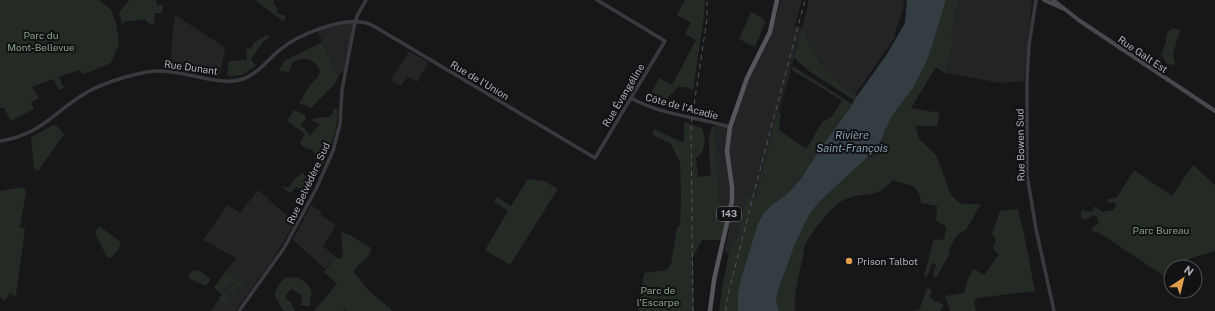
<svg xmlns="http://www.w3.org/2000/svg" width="1215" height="311" viewBox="0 0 1215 311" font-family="'Public Sans',sans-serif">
  <rect width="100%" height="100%" fill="#171719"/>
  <g fill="#232426">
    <polygon points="780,0 802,0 795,26 802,28 809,0 903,0 904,5 893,40 855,95 845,89 830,75 810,45 802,29 739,255 724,252 729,231 727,222 720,220 715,123 730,127 735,111 773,19 776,20"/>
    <polygon points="958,0 1032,0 1024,81 1001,83 945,73 955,36 951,35"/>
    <polygon points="177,16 224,47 225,52 219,76 217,77 170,67 173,30 175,17"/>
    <polygon points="355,21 346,70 337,74 317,30"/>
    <polygon points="409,51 428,62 427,65 417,82 407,76 401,86 391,80"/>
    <polygon points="258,190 295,223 271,262 235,311 211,311 222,295 214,288 236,258 203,240 228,205 240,213"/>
    <polygon points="311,205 321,212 320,214 336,226 323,246 336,257 325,269 293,240"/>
  </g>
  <g fill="#242a24">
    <polygon points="0,0 99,0 111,10 116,22 119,44 111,63 84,74 79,70 59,77 64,88 59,90 53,79 32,87 39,98 31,102 34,109 11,121 4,108 0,108"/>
    <polygon points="129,0 156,0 157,5 163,5 162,13 155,13 154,25 147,22 145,19 124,22 123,27 119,13"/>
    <polygon points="255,0 274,0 273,3 277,8 277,13 286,16 284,22"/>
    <polygon points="685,0 705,0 704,17 693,90 685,87 678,87 669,96 663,107 649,97 659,78 672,85 696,40 685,34 691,23 677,15"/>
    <path d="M 946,0 L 958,0 L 951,35 L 955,36 L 945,73 L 936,67 L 911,108 L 940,113 L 937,126 L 915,126 L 919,139 L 936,155 L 951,195 L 957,201 L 962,204 L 981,204 L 966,230 L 958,234 L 950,247 L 949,255 L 936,278 L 933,275 L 936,265 L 932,263 L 927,277 L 924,276 L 934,239 L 944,240 L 946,227 L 936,220 L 937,206 L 921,203 C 918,179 908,188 893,180 C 877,200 865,191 846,199 C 832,204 808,236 803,250 L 804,252 C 802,265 791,300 796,311 L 779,311 L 776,299 L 778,291 L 795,244 L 809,215 L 819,202 L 870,155 L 880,143 L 886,128 L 892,116 L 913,88 L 935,36 Z"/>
    <polygon points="751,12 763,18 765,23 755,47 739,39"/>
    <path d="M 802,28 C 814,55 830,81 857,96 L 854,100 L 809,71 L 794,58 Z"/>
    <path d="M 1174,28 L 1180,30 L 1173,54 L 1175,64 L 1172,65 L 1167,64 L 1161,54 C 1163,50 1165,45 1166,41 C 1167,35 1166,30 1174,28 Z"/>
    <polygon points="267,35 270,37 264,41 251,59 256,66 242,75 227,76 229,61 247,60 246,49 251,48 254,43"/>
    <path d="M 322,42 L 337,74 L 340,73 L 334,85 L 311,108 L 299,103 L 310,85 L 318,77 L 320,71 C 316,59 302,55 292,63 L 289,72 L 279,71 L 284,61 Z"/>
    <polygon points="793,66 852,104 818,152 800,180 786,195 772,205 764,213 758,223 741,278 738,294 738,311 719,311 722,288 730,248 736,242 747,195 755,198 778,112 781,114 779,130 806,149 823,121 831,118 841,102 841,100 792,70"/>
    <path d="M 332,109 L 338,109 C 338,128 331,147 323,165 L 314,159 L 317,155 L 311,150 L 302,146 L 300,142 L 305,134 L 287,121 L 294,110 L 305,115 L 306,118 L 301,125 L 310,135 L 320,124 L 312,121 L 313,119 L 321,117 L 329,117 L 334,112 Z"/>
    <path d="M 684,122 L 702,128 C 706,138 706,152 696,158 L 698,177 L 711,175 C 710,163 706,135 713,126 L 715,126 L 720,219 L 727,222 L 722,240 L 702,240 L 693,257 L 694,311 L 638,311 L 644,273 L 667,270 L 671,264 L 677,228 L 680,225 L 681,196 L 680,162 L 670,143 L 652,135 L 654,129 L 684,143 Z"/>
    <polygon points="54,125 57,126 64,134 38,171 34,168 31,138 51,126"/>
    <path d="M 1193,165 L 1215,185 L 1215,251 C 1197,257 1175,260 1164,276 L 1098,232 L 1091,231 L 1093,227 L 1099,223 L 1097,217 L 1093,215 L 1086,220 L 1081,217 L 1081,212 L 1083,210 L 1092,212 L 1094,207 L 1096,207 L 1102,212 L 1113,210 L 1116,205 L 1114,202 L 1109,203 L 1106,200 L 1117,197 L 1134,170 L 1172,196 Z"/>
    <polygon points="302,172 308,179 302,190 296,187 290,193 284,189 284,186 288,188 297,176 299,177"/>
    <polygon points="528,179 544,181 558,189 510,265 485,250 508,211 494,202 497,197 511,206"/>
    <polygon points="23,187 26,192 20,227 25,229 16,295 15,297 10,293 5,301 0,297 0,191"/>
    <polygon points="1018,209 1023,229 1035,291 977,298 974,302 976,311 950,311 945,296 964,293 968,278 974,269 984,275 999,254 993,249 996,239 992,234 1000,211"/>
    <polygon points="99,226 121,242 118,251 110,258 107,257 95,233"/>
    <path d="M 342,232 L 350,235 L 371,248 C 370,261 356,263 354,272 L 367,289 L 393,311 L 345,311 L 346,309 L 343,311 L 314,311 L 337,284 L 324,272 L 336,257 L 341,259 L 343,255 L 341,234 Z"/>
    <polygon points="198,270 211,279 206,286 192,280 188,277 191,272"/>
    <polygon points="226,271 245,285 242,289 238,286 233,293 229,290 234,284 230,281 222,290 222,292 224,294 226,291 228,293 227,295 230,297 227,301 231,304 229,306 219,299 222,294 214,288"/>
    <path d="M 296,277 C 305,281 310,284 312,294 L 310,297 L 310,307 L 301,305 L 302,295 L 291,289 L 286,295 L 286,298 L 291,303 L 295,311 L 284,311 C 273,294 271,295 284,278 Z"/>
    <polygon points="929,288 931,289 932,294 929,296 935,302 939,301 944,306 940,311 911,311 919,310 927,289"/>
  </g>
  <polygon fill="#343d42" points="907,0 946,0 931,49 924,67 913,88 892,116 886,128 880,143 870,155 819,202 809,215 795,244 778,291 776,299 779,311 738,311 738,294 741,278 758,223 764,213 772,205 786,195 800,180 818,152 849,109 857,96 887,54 905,23"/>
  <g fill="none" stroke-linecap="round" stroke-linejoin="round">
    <g stroke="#393a3d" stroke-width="3.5">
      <polyline points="1036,0 1029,45 1027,80 1027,175 1036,229 1054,311"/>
      <path d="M 631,98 C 661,115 697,117 730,127"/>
      <path d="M 0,141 C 40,135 53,113 84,94 C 101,84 127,76 147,72 C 179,66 216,88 243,79 C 258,74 269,58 281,49 C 297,35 339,19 360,22 C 366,22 372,25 377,28 L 595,158 L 665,41 L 597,0"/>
      <polyline points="239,311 284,248 316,189 333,151 340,124 342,90 354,27 357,16 366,0"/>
    </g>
    <g stroke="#47494d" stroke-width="4">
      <polyline points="1044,0 1064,9"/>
      <polyline points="1053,0 1080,21 1215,111"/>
    </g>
    <polyline stroke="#55575c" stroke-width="4.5" points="710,311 714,280 732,201 732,187 727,151 730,127 747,78 770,32 777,0"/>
    <g stroke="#525458" stroke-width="1" stroke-dasharray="5 4" stroke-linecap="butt">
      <polyline points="693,311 691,125 707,19 707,0"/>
      <polyline points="726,311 726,303 751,204 805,0"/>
    </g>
  </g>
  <circle fill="#df9e49" stroke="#121214" stroke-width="1.5" cx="849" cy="261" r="4"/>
  <g text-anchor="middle" stroke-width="4" stroke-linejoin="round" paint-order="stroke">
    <rect fill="#121214" stroke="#7d8186" stroke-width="1" x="717" y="207" width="24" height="14" rx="3"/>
    <g font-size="9" font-weight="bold" fill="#abb0b7">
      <text x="729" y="217">143</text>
    </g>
    <g font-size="10" fill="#85a084" stroke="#121214">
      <text x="41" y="39">Parc du<tspan x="41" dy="12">Mont-Bellevue</tspan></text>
      <text x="1161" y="234">Parc Bureau</text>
      <text x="658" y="294">Parc de<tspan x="658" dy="12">l'Escarpe</tspan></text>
    </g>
    <g font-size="10" fill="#abb0b7" stroke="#121214">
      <text transform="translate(1143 54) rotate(34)" y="4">Rue Galt Est</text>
      <text transform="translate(191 67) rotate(8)" y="4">Rue Dunant</text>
      <text transform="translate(480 80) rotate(31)" y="4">Rue de l'Union</text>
      <text transform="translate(623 95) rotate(-59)" y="4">Rue Évangéline</text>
      <text transform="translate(682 106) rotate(15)" y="4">Côte de l'Acadie</text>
      <text transform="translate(1020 145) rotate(-91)" y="4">Rue Bowen Sud</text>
      <text transform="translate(308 183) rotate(-65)" y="4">Rue Belvédère Sud</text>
    </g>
    <g font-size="10" fill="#abb0b7" stroke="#121214" text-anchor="start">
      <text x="857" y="265">Prison Talbot</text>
    </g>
    <g font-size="11" font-style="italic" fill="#869fae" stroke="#121214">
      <text x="852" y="139">Rivière<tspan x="852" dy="13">Saint-François</tspan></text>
    </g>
  </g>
  <g transform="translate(1183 279) rotate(35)"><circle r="19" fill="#121214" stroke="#4f5155"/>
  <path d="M0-3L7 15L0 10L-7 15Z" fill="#df9e49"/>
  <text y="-6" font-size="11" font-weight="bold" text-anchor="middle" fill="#abb0b7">N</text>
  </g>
</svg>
